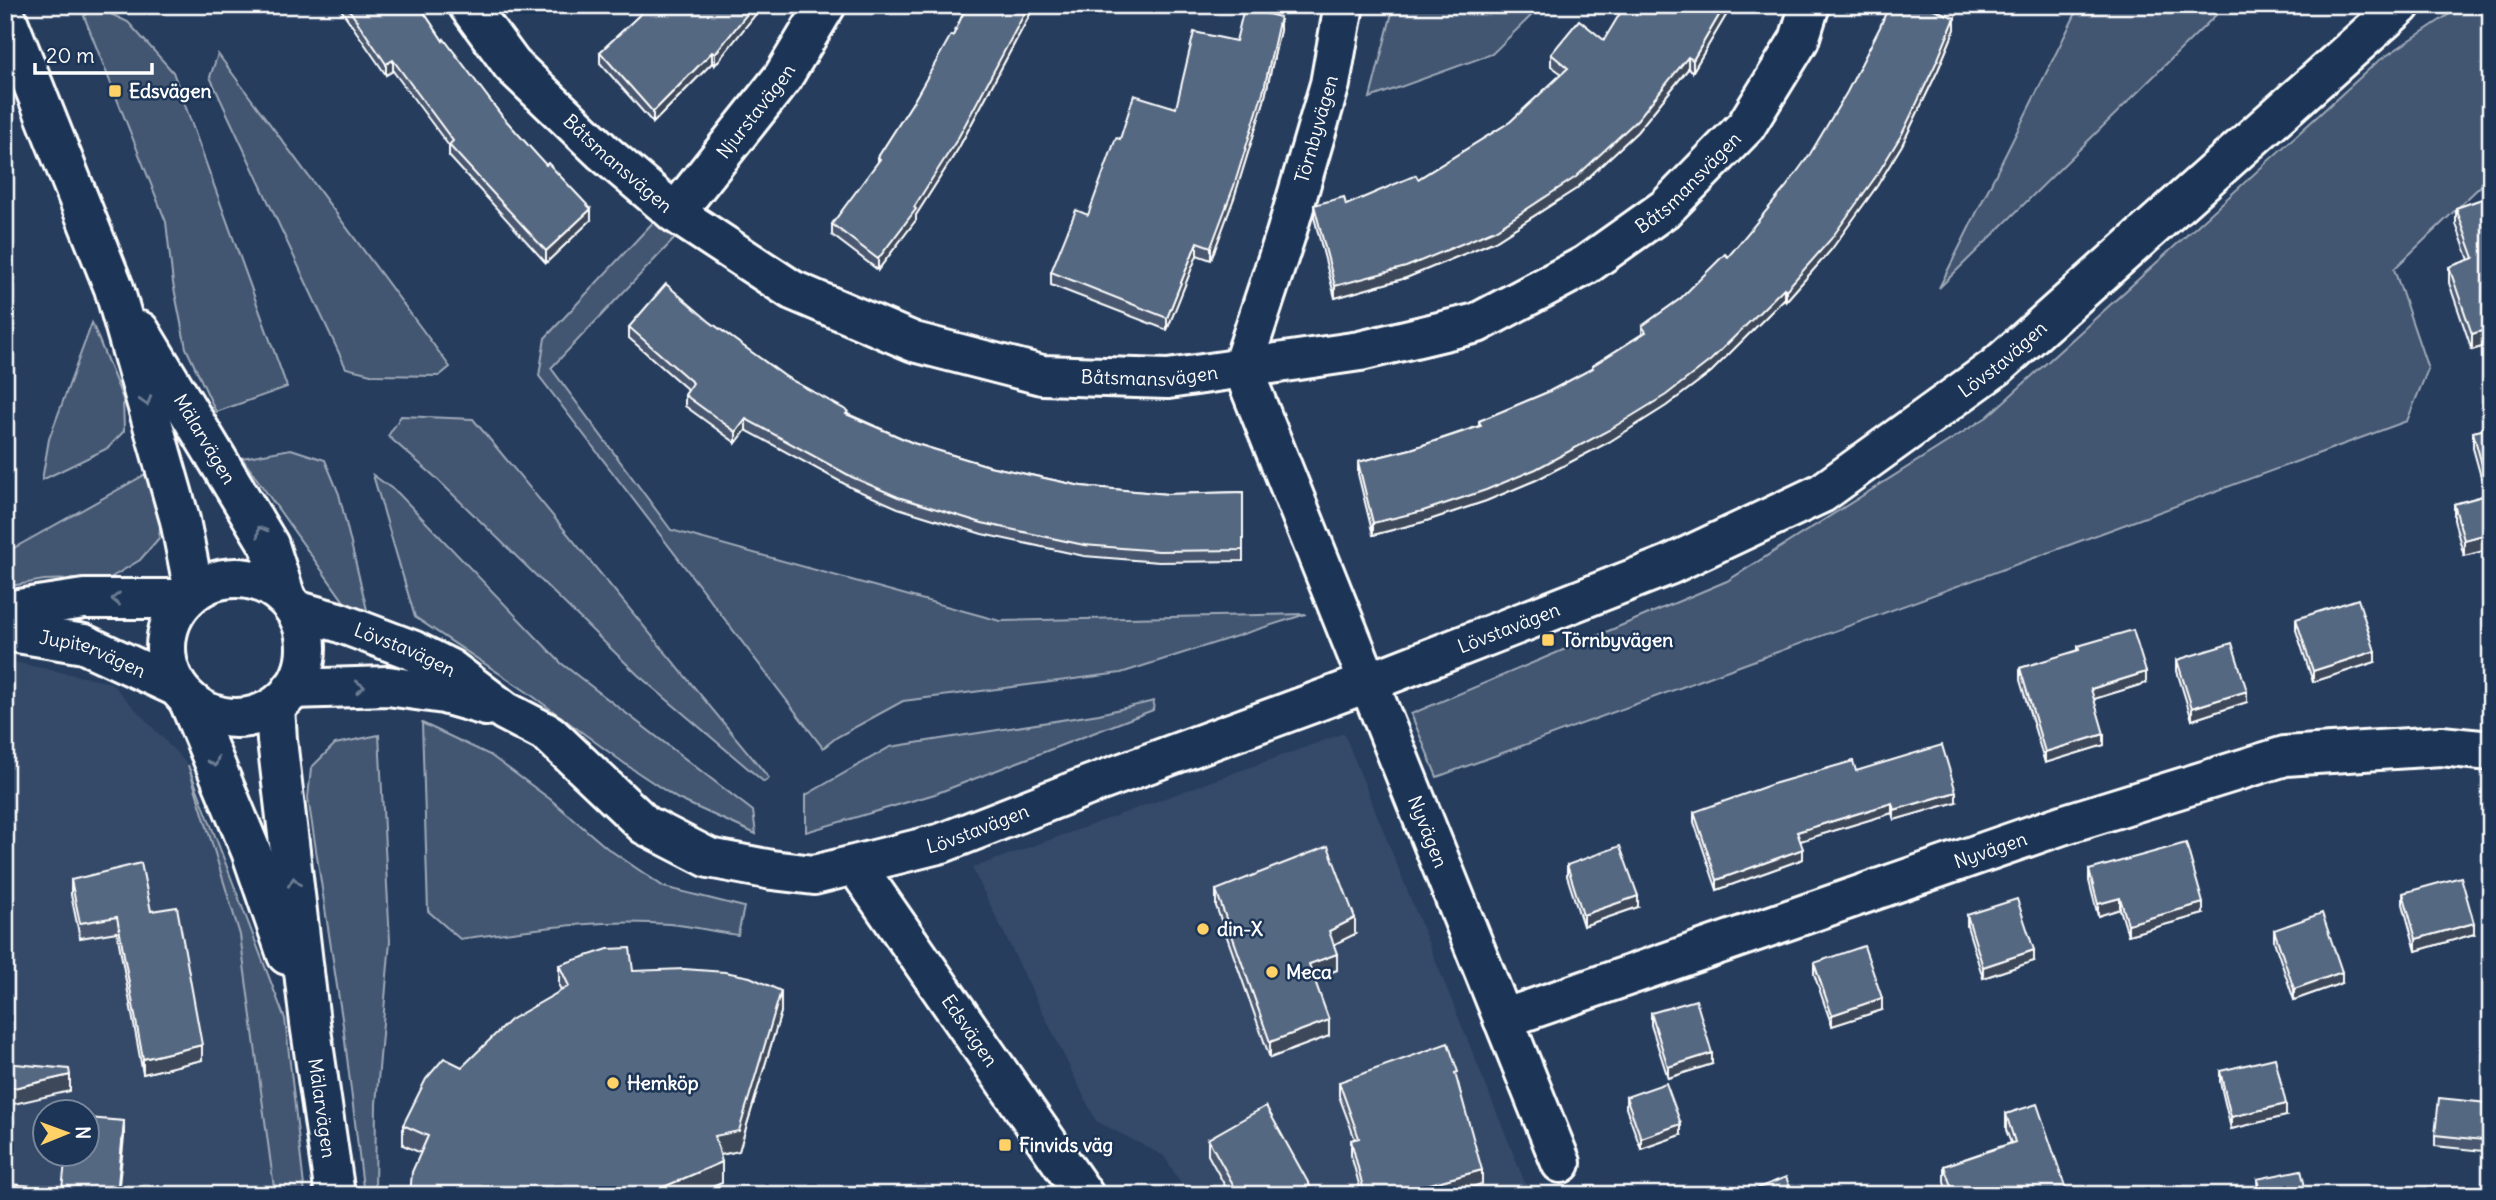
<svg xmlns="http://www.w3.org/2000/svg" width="2496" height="1200" viewBox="0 0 2496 1200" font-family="Delius,sans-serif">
  <rect width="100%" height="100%" fill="#263d5e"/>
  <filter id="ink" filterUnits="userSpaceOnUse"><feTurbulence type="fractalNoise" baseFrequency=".0143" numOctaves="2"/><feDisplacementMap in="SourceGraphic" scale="14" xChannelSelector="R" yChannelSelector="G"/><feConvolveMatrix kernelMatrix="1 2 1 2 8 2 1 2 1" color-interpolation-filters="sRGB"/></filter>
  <g filter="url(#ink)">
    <g fill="#344a68" fill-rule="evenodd">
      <path d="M 5,660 L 111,683 L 188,765 L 240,935 L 275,1195 L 5,1195 ZM 46,1112 L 88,1112 L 88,1154 L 46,1154 Z"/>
      <polygon points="1344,733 1530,1195 1188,1195 1164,1156 1096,1121 972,868"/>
    </g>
    <g fill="#425672" stroke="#a0aab8" stroke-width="2">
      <polygon points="1394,5 1542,5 1492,54 1370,98"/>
      <polygon points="2071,5 2226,5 1939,288 2078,9"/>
      <polygon points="2463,5 2491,5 2491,176 2394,269 2428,369 2407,421 1437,777 1411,714 1727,581 1987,417 2377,62"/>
      <polygon points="96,7 128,22 173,72 287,387 216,412 186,348 173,283 166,222 84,16"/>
      <polygon points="218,54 450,367 439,376 375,375 346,368 210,77"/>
      <polygon points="658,217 678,235 551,368 671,530 1000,621 1306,614 1121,673 903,701 837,737 823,748 539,376 545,338"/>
      <polygon points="92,323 123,399 124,431 108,448 42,480 49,439"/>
      <polygon points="401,416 473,419 769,778 764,782 638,675 434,476 388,436"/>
      <polygon points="291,449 325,460 339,494 368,614 350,610 242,458"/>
      <polygon points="148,473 162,510 159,538 140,560 110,578 44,580 5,587 5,553"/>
      <polygon points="373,475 398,493 561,663 753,811 756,834 678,799 628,766 527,692 415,617"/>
      <polygon points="1154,701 1153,710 935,794 806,832 806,795 890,747 1099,714"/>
      <path d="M 422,723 L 490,755 L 550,799 L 607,848 L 664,887 L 744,907 L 738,935 C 715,932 692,926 669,924 C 599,918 528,930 460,939 L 428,911 Z"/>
      <polygon points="379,735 390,941 376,1104 375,1195 364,1195 343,1025 308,798 311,768 335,744"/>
      <polygon points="188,765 285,1019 305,1195 275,1195 240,935"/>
    </g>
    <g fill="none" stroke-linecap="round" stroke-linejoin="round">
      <defs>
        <g id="minor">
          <path id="s1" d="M 468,5 L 512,65 L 603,152 L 675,213 L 792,290 L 914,342 L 1042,375 L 1168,379 L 1360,351 L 1477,323 L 1586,265 L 1666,208 L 1746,126 L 1799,40 L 1810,5"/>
          <path id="s2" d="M 1344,5 L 1330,84 L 1286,234 L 1242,367 L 1561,1163"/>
          <path id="s3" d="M 675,213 L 783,77 L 826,5"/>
          <path id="s4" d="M 295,610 L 338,622 L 412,650 L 450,669 L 505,711 L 549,734 L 645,825 L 709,858 L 772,870 L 814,875 L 942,843 L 1090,785 L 1367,683 L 1669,565 L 1822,493 L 1996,367 L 2401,5"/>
          <polyline points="5,611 84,599 184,599"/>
          <path id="s5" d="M 5,631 L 84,644 L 175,686"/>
          <polyline points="292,689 388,686 444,694 486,706"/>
          <path id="s6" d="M 856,866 L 1084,1195"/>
          <path id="s7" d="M 1503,1019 L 2062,825 L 2285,756 L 2441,746 L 2491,751"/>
        </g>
        <g id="major">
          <polyline points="5,14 114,288 180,520 194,591"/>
          <path id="s8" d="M 140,331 L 269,545 L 285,595"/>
          <circle cx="236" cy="648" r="70"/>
          <polyline points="188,699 251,851 287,955"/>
          <path id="s9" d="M 275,707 L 277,740 L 310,1023 L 335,1195"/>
        </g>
      </defs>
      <use href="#minor" stroke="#fff" stroke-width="44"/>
      <use href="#major" stroke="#fff" stroke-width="44"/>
      <use href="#minor" stroke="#1d3557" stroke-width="38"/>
      <use href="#major" stroke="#1d3557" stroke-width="38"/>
    </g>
    <g fill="#49596f" stroke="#fff" stroke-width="2">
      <polygon points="338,5 419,5 443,41 502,116 591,220 546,263 449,156 449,146 393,71 386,75"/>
      <polygon points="642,5 763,5 715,65 712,63 653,123 600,63 600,52 646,9"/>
      <polygon points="967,5 1035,5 958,149 916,215 916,220 878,270 832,235 832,224 878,163 878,157 915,99 953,36"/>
      <polygon points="1728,5 1728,12 1693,71 1688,69 1637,132 1576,189 1495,241 1406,278 1335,298 1314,217 1314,205 1346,205 1418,179 1510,122 1562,74 1551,66 1551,54 1604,40 1679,11"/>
      <polygon points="1955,29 1938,70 1902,145 1877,186 1831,250 1786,301 1784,299 1711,372 1666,406 1609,442 1536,480 1486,501 1423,522 1373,535 1358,474 1358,462 1411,449 1479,426 1479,421 1548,392 1592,369 1592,366 1642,334 1642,326 1680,299 1728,257"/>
      <polygon points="1280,30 1264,101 1234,198 1211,260 1197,255 1167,330 1051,285 1051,272 1088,215 1176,108 1236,41"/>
      <polygon points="2491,196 2491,344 2472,350 2449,283 2449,267 2469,260 2456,224 2456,208"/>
      <polygon points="710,322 786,377 848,414 913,443 989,466 1081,486 1167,494 1243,492 1243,561 1159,562 1084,556 982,534 898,508 852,488 746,430 736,443 685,406 685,395 688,390 629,338 629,327"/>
      <polygon points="2491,428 2491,549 2464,556 2454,520 2454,504 2486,495 2473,448 2473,432"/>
      <polygon points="2296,619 2375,662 2313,682 2296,630"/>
      <polygon points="2078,646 2146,683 2094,699 2104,745 2045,763 2020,680 2020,668 2078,651"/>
      <polygon points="2177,660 2247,702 2192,720 2177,671"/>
      <polygon points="1856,771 1956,802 1894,820 1892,813 1800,841 1803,859 1717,890 1694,822 1694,812"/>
      <polygon points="1567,865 1638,907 1583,926 1567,876"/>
      <polygon points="2089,870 2203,914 2128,935 2120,909 2098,916 2089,881"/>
      <polygon points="71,880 151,911 202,1060 143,1074 117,932 80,938 71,895"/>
      <polygon points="1216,890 1355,934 1334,944 1337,970 1314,978 1329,1036 1270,1058 1216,906"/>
      <polygon points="2403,893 2474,934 2416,951 2403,904"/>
      <polygon points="1967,915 2034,961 1983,978 1967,926"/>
      <polygon points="2274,930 2342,983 2294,1000 2274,941"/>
      <polygon points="1814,963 1882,1010 1832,1026 1814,974"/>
      <polygon points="559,965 633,971 781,1012 739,1151 720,1155 722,1183 421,1153 403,1145 403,1125 462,1067 561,990 559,986"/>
      <polygon points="1651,1013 1712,1064 1668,1078 1651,1025"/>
      <polygon points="2220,1071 2286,1116 2231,1129 2220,1082"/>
      <polygon points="1339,1082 1458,1083 1482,1184 1442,1195 1362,1195 1351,1155 1351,1140 1355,1139 1339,1096"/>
      <polygon points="1626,1097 1681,1135 1641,1149 1626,1108"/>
      <polygon points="2006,1114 2068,1195 1948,1195 1944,1182 1944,1166 2011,1143 2006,1130"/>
      <polygon points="2487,1114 2483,1151 2435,1146 2435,1135"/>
      <polygon points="1208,1139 1315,1195 1230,1195 1208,1155"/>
      <polygon points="2257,1179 2307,1195 2258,1195"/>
    </g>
    <g fill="#3c485a" stroke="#fff" stroke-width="2">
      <polygon points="754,5 763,5 715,65 715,54"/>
      <polygon points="1029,5 1035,5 958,149 916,215 916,220 878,270 878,259 914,207"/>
      <polygon points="1725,5 1728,5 1728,12 1693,71 1693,60"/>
      <polygon points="1280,17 1280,30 1264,101 1234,198 1211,260 1211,247"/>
      <polygon points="1955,18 1955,29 1938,70 1902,145 1877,186 1831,250 1786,301 1786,290"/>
      <polygon points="712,52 712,63 653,123 653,112"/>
      <polygon points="1688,57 1688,69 1637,132 1576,189 1495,241 1406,278 1335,298 1335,286"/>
      <polygon points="393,60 393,71 386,75 386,64"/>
      <polygon points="591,209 591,220 546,263 546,251"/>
      <polygon points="1197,242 1197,255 1167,330 1167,318"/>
      <polygon points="1784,288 1784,299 1711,372 1666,406 1609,442 1536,480 1486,501 1423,522 1373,535 1373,523"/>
      <polygon points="2491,328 2491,344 2472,350 2472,334"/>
      <polygon points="746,419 746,430 736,443 736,432"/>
      <polygon points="2491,533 2491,549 2464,556 2464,540"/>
      <polygon points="2375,651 2375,662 2313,682 2313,671"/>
      <polygon points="2146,672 2146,683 2091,700 2091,689"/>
      <polygon points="2247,691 2247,702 2192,720 2192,708"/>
      <polygon points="2104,734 2104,745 2045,763 2045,752"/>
      <polygon points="1956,792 1956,802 1894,820 1894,810"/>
      <polygon points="1892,803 1892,813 1797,842 1797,832"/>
      <polygon points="1803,849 1803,859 1717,890 1717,880"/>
      <polygon points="1638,896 1638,907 1583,926 1583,915"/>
      <polygon points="2120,898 2120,909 2098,916 2098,904"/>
      <polygon points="2203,903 2203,914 2128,935 2128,924"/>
      <polygon points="1355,918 1355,934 1329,947 1329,931"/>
      <polygon points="2474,923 2474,934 2416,951 2416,939"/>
      <polygon points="2034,950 2034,961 1983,978 1983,967"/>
      <polygon points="1337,954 1337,970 1309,980 1309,964"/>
      <polygon points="2342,972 2342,983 2294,1000 2294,989"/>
      <polygon points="781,991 781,1012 739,1151 715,1156 715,1136"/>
      <polygon points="1882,998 1882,1010 1832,1026 1832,1015"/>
      <polygon points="1329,1020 1329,1036 1270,1058 1270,1042"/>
      <polygon points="202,1045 202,1060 143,1074 143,1059"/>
      <polygon points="1712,1053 1712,1064 1668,1078 1668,1067"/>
      <polygon points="70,1075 70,1091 5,1106 5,1090"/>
      <polygon points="2487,1103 2487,1114 2483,1151 2483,1140"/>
      <polygon points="2286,1104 2286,1116 2231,1129 2231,1117"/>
      <polygon points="124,1121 124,1137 118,1195 117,1195"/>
      <polygon points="1681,1124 1681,1135 1641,1149 1641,1138"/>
      <polygon points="722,1162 722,1183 693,1195 653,1195 661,1188"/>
      <polygon points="1482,1170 1482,1184 1442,1195 1389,1195"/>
    </g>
    <g fill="#556781" stroke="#fff" stroke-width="2">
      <polygon points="346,5 419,5 443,41 444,39 502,116 546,165 548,163 591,209 546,251 449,145 453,141 393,60 386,64"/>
      <polygon points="650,5 754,5 715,54 712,52 653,112 600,52"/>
      <polygon points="967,5 1029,5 958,138 914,207 916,209 878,259 832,224 880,159 878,157 915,99 951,35 953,36"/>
      <polygon points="1625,5 1669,5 1679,11 1682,5 1725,5 1693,60 1688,57 1637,120 1576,177 1495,230 1406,267 1335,286 1314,205 1344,197 1346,205 1416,175 1418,179 1510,122 1568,68 1551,54 1579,20 1604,40"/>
      <polygon points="1889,5 1924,5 1955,18 1938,59 1902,134 1877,175 1831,239 1786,290 1784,288 1711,360 1666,395 1609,430 1536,469 1486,490 1423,511 1373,523 1358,462 1411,449 1481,426 1479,421 1548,392 1593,368 1592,366 1646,332 1642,326 1680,299 1725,254 1728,257 1786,187 1810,154 1847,92 1880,27"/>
      <polygon points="1244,8 1280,17 1264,89 1234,186 1211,247 1197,242 1167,318 1051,272 1076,210 1088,215 1116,138 1120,139 1134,95 1176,108 1194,32 1236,41"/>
      <polygon points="2491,196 2491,328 2472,334 2449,267 2474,258 2456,208"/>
      <polygon points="666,284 710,322 786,377 848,411 846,414 913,443 989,466 1081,486 1167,494 1243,492 1243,550 1159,551 1084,545 982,523 898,497 852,477 746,419 736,432 685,395 693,383 629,327"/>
      <polygon points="2491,428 2491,533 2464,540 2454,504 2490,494 2473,432"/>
      <polygon points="2358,599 2375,651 2313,671 2296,619"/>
      <polygon points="2133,630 2146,672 2091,689 2104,734 2045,752 2020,668 2079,650 2078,646"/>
      <polygon points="2232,643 2247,691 2192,708 2177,660"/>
      <polygon points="1942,745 1956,792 1894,810 1892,803 1797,832 1803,849 1717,880 1694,812 1773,784 1853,761 1856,771"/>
      <polygon points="2186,843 2203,903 2128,924 2120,898 2098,904 2089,870"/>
      <polygon points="1328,846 1355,918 1329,931 1337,954 1309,964 1329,1020 1270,1042 1216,890"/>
      <polygon points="1620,846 1638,896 1583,915 1567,865"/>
      <polygon points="141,863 151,911 177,907 202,1045 143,1059 117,917 80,923 71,880"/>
      <polygon points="2461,877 2474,923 2416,939 2403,893"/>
      <polygon points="2017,899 2034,950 1983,967 1967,915"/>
      <polygon points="2322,913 2342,972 2294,989 2274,930"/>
      <polygon points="1864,946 1882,998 1832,1015 1814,963"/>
      <polygon points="630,948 633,971 684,969 725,972 750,977 781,991 739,1131 715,1136 722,1162 661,1188 653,1195 410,1195 412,1172 428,1136 403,1125 426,1079 444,1058 462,1067 510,1020 569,986 559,965 608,949"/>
      <polygon points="1696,1000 1712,1053 1668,1067 1651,1013"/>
      <polygon points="1448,1043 1458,1072 1455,1073 1482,1170 1389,1195 1365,1195 1351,1140 1359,1138 1339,1082"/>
      <polygon points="2275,1058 2286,1104 2231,1117 2220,1071"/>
      <polygon points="5,1063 69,1069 70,1075 5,1090"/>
      <polygon points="1666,1083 1681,1124 1641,1138 1626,1097"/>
      <polygon points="2439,1098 2487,1103 2483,1140 2435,1135"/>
      <polygon points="2037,1104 2068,1195 2034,1195 2033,1193 2028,1195 1954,1195 1944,1166 2015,1142 2006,1114"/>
      <polygon points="1266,1106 1315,1195 1239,1195 1208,1139"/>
      <polygon points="88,1118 124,1121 117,1195 10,1195 11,1184 62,1189 66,1154 88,1154"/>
      <polygon points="2301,1170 2307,1195 2261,1195 2257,1179"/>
      <polygon points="1786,1177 1793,1195 1740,1195"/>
    </g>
    <defs><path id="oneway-chevron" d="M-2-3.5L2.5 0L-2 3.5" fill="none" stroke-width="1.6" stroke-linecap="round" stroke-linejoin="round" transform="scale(1.75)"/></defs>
    <g stroke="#6c7c92">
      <use href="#oneway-chevron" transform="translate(146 401) rotate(74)"/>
      <use href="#oneway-chevron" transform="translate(261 531) rotate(-121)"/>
      <use href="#oneway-chevron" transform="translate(116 599) rotate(180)"/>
      <use href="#oneway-chevron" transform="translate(360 687) rotate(-2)"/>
      <use href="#oneway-chevron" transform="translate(214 762) rotate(68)"/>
      <use href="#oneway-chevron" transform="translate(294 882) rotate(-97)"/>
    </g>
  </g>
  <g fill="#ffd166" stroke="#1d3557" stroke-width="2.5">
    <rect x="108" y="84" width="14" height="14" rx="3.5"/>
    <rect x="1541" y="633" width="14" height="14" rx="3.5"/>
    <circle cx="1203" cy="929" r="7"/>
    <circle cx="1272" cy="972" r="7"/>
    <circle cx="613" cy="1083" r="7"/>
    <rect x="998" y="1138" width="14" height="14" rx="3.5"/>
  </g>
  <g text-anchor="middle" stroke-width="5" stroke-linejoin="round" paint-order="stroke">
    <g font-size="19" font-weight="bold" fill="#fff" stroke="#1d3557" text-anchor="start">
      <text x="129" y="98">Edsvägen</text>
      <text x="1562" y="647">Törnbyvägen</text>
      <text x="1217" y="936">din-X</text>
      <text x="1286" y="979">Meca</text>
      <text x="627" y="1090">Hemköp</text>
      <text x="1019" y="1152">Finvids väg</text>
    </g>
    <g font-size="19" fill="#fff" stroke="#1d3557">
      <text dy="7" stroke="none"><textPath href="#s3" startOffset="130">Njurstavägen</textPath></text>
      <text transform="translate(1316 129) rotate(-74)" y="7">Törnbyvägen</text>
      <text dy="7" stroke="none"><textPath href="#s1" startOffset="219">Båtsmansvägen</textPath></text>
      <text dy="7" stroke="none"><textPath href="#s1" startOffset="1395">Båtsmansvägen</textPath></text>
      <text dy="7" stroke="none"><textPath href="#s4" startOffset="1900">Lövstavägen</textPath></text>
      <text dy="7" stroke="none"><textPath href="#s1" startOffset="807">Båtsmansvägen</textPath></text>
      <text dy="7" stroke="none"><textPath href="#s8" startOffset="126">Mälarvägen</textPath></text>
      <text dy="7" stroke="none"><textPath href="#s4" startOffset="1334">Lövstavägen</textPath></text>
      <text dy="7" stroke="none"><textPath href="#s4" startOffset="117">Lövstavägen</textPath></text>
      <text dy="7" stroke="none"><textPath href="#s5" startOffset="91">Jupitervägen</textPath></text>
      <text dy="7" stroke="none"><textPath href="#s4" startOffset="766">Lövstavägen</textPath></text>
      <text dy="7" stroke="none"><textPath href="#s2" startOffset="877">Nyvägen</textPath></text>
      <text dy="7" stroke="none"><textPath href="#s7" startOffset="516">Nyvägen</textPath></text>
      <text dy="7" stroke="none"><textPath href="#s6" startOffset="200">Edsvägen</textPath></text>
      <text dy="7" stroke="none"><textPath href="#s9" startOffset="404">Mälarvägen</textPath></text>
    </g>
  </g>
  <rect width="2496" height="1200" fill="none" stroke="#1d3557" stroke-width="28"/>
  <rect x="14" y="14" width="2468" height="1172" fill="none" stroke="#fff" stroke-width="2.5" filter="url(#ink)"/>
  <g transform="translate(66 1133) rotate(89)"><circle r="33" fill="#1d3557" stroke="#77869a" stroke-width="2"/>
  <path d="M0-5L12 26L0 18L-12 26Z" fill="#ffd166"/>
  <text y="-10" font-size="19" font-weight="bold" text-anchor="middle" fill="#ffffff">N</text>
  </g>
  <path d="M35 63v10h117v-10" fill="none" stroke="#ffffff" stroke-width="3.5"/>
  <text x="46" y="63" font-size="21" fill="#ffffff" stroke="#1d3557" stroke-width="5" paint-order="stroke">20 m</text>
</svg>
